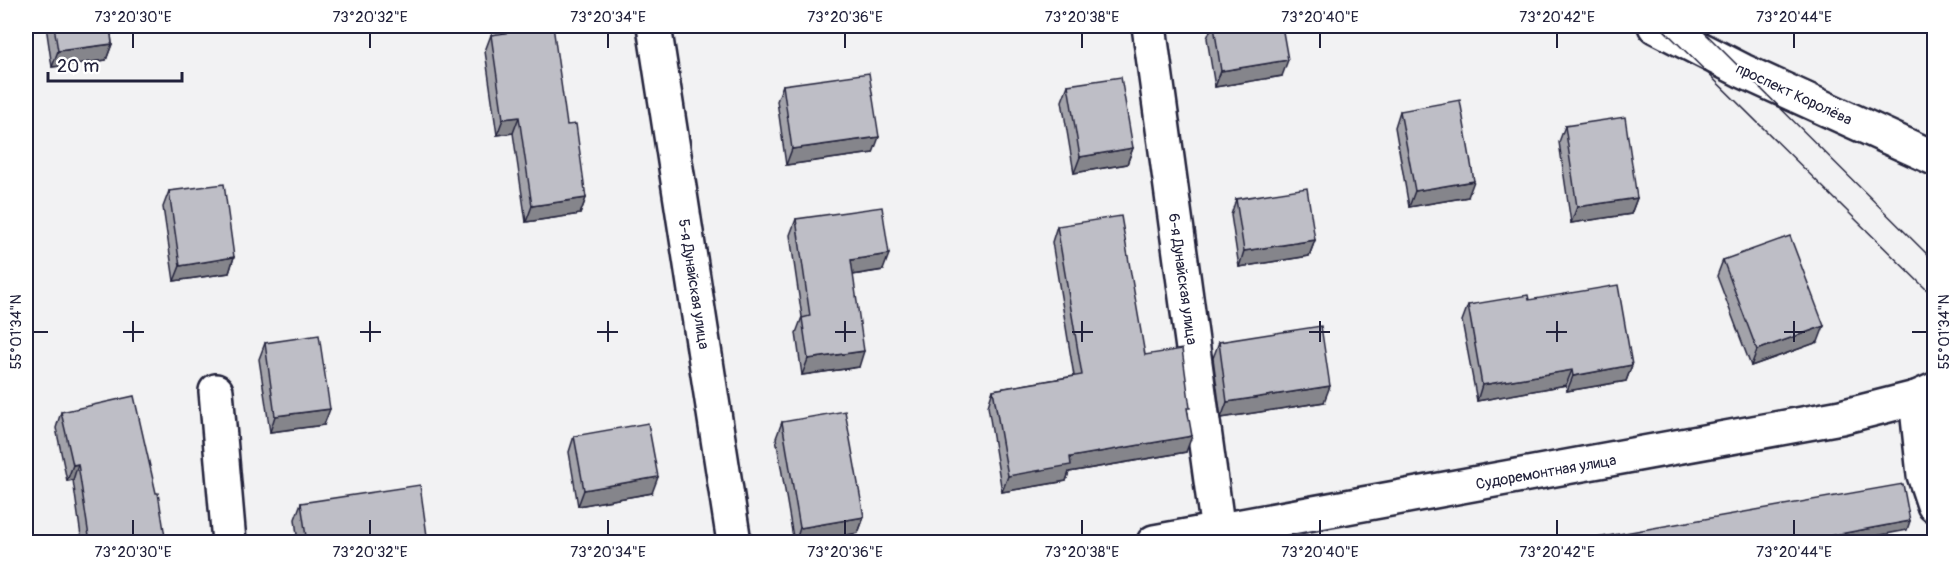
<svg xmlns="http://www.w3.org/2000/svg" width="1960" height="568" viewBox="0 0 1960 568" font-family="Pangolin,sans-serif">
  <rect width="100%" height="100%" fill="#f2f2f3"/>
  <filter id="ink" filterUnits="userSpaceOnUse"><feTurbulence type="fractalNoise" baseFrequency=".0167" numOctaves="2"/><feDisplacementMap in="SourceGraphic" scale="12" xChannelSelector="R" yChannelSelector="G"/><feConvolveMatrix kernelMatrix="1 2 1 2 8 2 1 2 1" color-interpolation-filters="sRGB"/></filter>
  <g filter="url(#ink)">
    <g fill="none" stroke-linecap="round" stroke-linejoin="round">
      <defs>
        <g id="street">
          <polyline points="654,26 734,542"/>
          <polyline points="1149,26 1218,532 1221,542"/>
          <polyline points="216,391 229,542"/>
          <polyline points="1916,398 1924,475 1934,505"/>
        </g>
        <g id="secondary">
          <polyline points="1655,26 1743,71 1934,158"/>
          <polyline points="1154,542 1841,417 1916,398 1934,390"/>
        </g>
      </defs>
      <use href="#street" stroke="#22223b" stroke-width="38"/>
      <use href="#secondary" stroke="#22223b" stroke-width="38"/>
      <use href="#street" stroke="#fff" stroke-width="33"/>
      <use href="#secondary" stroke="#fff" stroke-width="33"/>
      <g stroke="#22223b" stroke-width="1.5">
        <polyline points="1660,26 1934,297"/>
        <polyline points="1698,26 1934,261"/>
      </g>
    </g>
    <g fill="#a3a3aa" stroke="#22223b" stroke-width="1.5">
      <polygon points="46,26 110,26 112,44 106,60 52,67"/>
      <polygon points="1212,26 1282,26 1282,76 1215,87 1207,38"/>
      <polygon points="491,35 567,125 586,198 580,214 526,222 513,133 497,135 485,51"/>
      <polygon points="783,85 873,153 786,165 777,101"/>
      <polygon points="1068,85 1133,148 1127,164 1074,173 1062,101"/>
      <polygon points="1400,111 1468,197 1409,207 1395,127"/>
      <polygon points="1565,126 1637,198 1631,214 1571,223 1559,142"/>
      <polygon points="169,191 234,257 229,273 174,281 163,207"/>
      <polygon points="1236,199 1315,240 1309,256 1239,267 1231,215"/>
      <polygon points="796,219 883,270 853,275 859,367 802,375 796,333 802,317 790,235"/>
      <polygon points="1057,226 1145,355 1188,413 1186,452 1069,472 1066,481 1002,492 988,406 993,390 1074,376 1052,242"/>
      <polygon points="1723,260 1818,342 1751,366 1717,276"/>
      <polygon points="1529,300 1632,365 1626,381 1567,391 1566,385 1477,401 1462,321 1468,305"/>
      <polygon points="1219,342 1324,402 1221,418 1213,358"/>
      <polygon points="265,343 324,425 270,432 259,359"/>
      <polygon points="61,412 166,543 82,543 73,480 67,481 56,428"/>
      <polygon points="782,422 864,517 858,533 802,543 794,543 776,438"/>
      <polygon points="574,436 652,493 578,506 569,452"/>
      <polygon points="301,503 428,543 298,543 295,519"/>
    </g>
    <g fill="#85858b" stroke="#22223b" stroke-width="1.5">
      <polygon points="112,44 106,60 52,67 58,51"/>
      <polygon points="1288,60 1282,76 1215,87 1221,71"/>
      <polygon points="519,117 513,133 497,135 503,119"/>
      <polygon points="879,137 873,153 786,165 792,149"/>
      <polygon points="1133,148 1127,164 1074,173 1080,157"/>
      <polygon points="1474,181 1468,197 1409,207 1415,191"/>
      <polygon points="586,198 580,214 526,222 532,206"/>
      <polygon points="1637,198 1631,214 1571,223 1577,207"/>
      <polygon points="1315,240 1309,256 1239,267 1244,251"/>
      <polygon points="889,254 883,270 845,276 851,260"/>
      <polygon points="234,257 229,273 174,281 180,266"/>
      <polygon points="1824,326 1818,342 1751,366 1757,350"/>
      <polygon points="864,351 859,367 802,375 808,359"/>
      <polygon points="1632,365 1626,381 1567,391 1573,376"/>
      <polygon points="1572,370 1566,385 1477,401 1482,385"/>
      <polygon points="1330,386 1324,402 1221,418 1227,402"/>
      <polygon points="330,409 324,425 270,432 275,416"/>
      <polygon points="1192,436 1186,452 1069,472 1066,481 1002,492 1008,476 1070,457"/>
      <polygon points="78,464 73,480 67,481 73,465"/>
      <polygon points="658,477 652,493 578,506 584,490"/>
      <polygon points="864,517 858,533 802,543 795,543 800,528"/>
      <polygon points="1910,521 1907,530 1839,543 1791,543"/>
    </g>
    <g fill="#bebec6" stroke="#22223b" stroke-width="1.5">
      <polygon points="54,26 110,26 112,44 58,51"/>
      <polygon points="553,26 567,125 576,124 586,198 532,206 519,117 503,119 491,35"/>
      <polygon points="1214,26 1282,26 1288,60 1221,71"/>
      <polygon points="869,73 879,137 792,149 783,85"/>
      <polygon points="1121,77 1133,148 1080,157 1068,85"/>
      <polygon points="1460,100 1474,181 1415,191 1400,111"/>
      <polygon points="1625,117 1637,198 1577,207 1565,126"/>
      <polygon points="224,184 234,257 180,266 169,191"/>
      <polygon points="1307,188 1315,240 1244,251 1236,199"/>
      <polygon points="882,207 889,254 851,260 864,351 808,359 802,318 810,316 796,219"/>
      <polygon points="1121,216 1145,355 1182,349 1190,408 1187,408 1192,436 1070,457 1071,465 1008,476 993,390 1082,375 1057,226"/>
      <polygon points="1790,236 1824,326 1757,350 1723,260"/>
      <polygon points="1618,285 1632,365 1573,376 1572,370 1482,385 1468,305 1528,295 1529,300"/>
      <polygon points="1321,326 1330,386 1227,402 1219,342"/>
      <polygon points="319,335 330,409 275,416 265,343"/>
      <polygon points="134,396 156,493 158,493 166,543 90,543 78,464 73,465 61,412"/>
      <polygon points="845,411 864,517 800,528 782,422"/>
      <polygon points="648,423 658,477 584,490 574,436"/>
      <polygon points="1903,484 1910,521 1791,543 1568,543"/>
      <polygon points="420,485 428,543 307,543 301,503"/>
    </g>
  </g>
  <path fill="none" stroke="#22223b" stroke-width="2" d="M 133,33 L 133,48M 370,33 L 370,48M 608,33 L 608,48M 845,33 L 845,48M 1082,33 L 1082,48M 1320,33 L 1320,48M 1557,33 L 1557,48M 1794,33 L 1794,48M 133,321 L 133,342M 370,321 L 370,342M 608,321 L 608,342M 845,321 L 845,342M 1082,321 L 1082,342M 1320,321 L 1320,342M 1557,321 L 1557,342M 1794,321 L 1794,342M 33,332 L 48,332M 123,332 L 144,332M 360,332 L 381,332M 597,332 L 618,332M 835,332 L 856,332M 1072,332 L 1093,332M 1309,332 L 1330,332M 1546,332 L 1567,332M 1784,332 L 1805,332M 1912,332 L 1927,332M 133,520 L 133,535M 370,520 L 370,535M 608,520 L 608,535M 845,520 L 845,535M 1082,520 L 1082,535M 1320,520 L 1320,535M 1557,520 L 1557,535M 1794,520 L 1794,535"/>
  <g text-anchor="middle" stroke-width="4.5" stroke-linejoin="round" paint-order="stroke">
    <g font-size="15" fill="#22223b" stroke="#fff">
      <text transform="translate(1794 94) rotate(25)" y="5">проспект Королёва</text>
      <text transform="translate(1183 279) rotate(82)" y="5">6-я Дунайская улица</text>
      <text transform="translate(694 284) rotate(81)" y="5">5-я Дунайская улица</text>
      <text transform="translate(1546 472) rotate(-10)" y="5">Судоремонтная улица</text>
    </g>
  </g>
  <rect width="1960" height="568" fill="none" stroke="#fff" stroke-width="66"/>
  <path d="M48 72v9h134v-9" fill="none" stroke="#22223b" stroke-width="3"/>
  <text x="57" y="72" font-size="18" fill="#22223b" stroke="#ffffff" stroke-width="4.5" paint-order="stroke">20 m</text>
  <rect x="33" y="33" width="1894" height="502" fill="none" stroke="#22223b" stroke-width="2"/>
  <g font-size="15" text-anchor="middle" fill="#22223b">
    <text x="133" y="22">73°20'30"E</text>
    <text x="370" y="22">73°20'32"E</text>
    <text x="608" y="22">73°20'34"E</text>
    <text x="845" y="22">73°20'36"E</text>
    <text x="1082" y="22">73°20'38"E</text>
    <text x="1320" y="22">73°20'40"E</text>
    <text x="1557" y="22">73°20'42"E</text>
    <text x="1794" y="22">73°20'44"E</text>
    <text transform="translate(16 332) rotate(-90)" y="5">55°01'34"N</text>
    <text transform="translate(1944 332) rotate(-90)" y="5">55°01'34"N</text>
    <text x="133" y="557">73°20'30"E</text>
    <text x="370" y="557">73°20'32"E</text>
    <text x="608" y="557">73°20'34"E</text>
    <text x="845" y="557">73°20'36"E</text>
    <text x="1082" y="557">73°20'38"E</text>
    <text x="1320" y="557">73°20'40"E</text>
    <text x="1557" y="557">73°20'42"E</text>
    <text x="1794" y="557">73°20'44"E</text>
  </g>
</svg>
